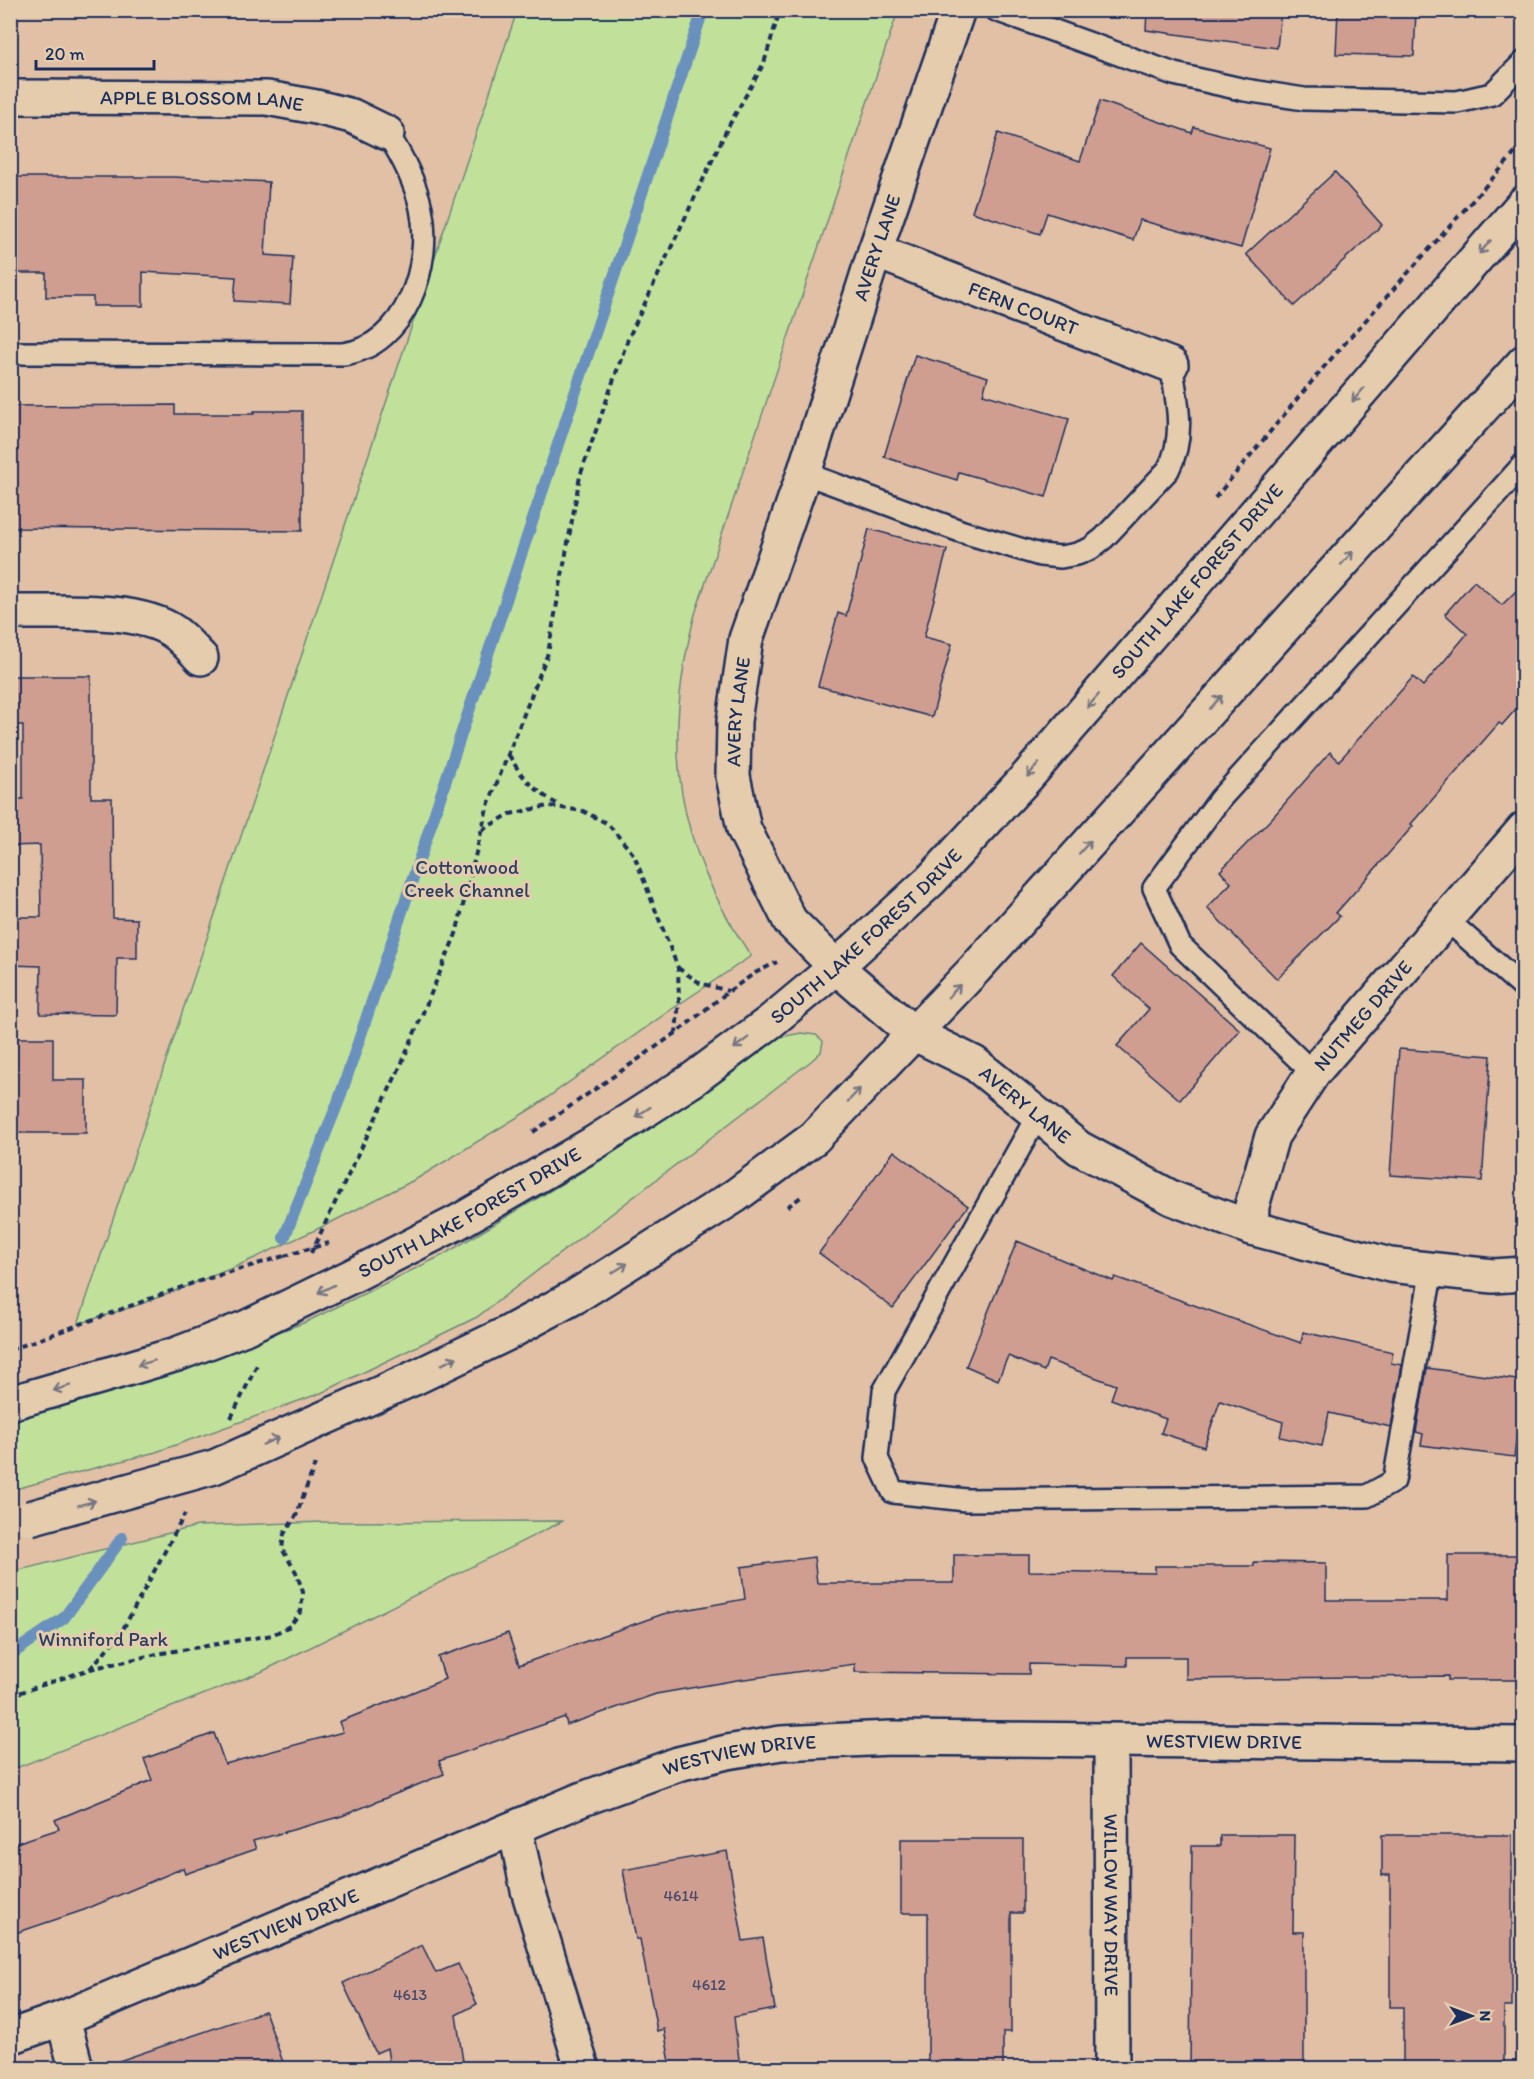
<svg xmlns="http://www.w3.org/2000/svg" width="1534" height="2079" viewBox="0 0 1534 2079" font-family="Itim,sans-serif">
  <rect width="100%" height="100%" fill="#e2c0a5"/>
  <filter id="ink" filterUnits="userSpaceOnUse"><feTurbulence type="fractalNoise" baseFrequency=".0167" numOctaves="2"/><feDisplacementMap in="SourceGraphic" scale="12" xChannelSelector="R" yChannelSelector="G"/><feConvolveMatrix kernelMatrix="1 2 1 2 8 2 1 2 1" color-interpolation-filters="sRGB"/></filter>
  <g filter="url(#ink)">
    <g fill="#c1e19a" stroke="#6e887c" stroke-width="1.5">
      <path d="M 517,11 L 898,11 L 695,614 C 661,745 675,844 751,956 L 672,1009 L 534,1107 L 418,1178 L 328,1224 L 235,1267 L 141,1304 L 78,1324 Z"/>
      <polygon points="801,1033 816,1035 823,1041 821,1052 811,1061 477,1317 321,1393 156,1452 11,1490 11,1415 185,1366 306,1322 443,1255 578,1174 664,1118 771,1039"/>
      <polygon points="563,1521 261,1672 11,1770 11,1572 198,1526 324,1522"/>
    </g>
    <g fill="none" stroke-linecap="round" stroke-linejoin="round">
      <g stroke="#6a91bd" stroke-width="12">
        <polyline points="284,1238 339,1100 703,10"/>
        <polyline points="10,1655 64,1618 122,1538"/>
      </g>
    </g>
    <g fill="#d09e90" stroke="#1b2f5e" stroke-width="1.5">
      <polygon points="1147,10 1281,10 1277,48 1146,30"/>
      <polygon points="1338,10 1416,10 1414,56 1336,54"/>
      <polygon points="1100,101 1192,133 1194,127 1270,148 1241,248 1140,220 1133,240 1047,213 1040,234 972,212 998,133 1080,161"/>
      <polygon points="1335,172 1382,225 1294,306 1246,254"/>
      <polygon points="10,177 174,177 269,182 265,255 293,257 290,304 234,301 236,277 143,272 143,306 93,306 93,297 46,297 46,273 10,273"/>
      <polygon points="915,355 988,377 983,394 1069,419 1046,497 959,472 957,480 884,457"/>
      <polygon points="175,405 175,414 254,414 254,411 302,411 302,531 10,528 10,406"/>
      <polygon points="869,529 947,550 924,637 952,644 932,717 818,686 838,613 846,616"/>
      <polygon points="1474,581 1502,605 1524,583 1524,700 1502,725 1499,723 1411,824 1413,826 1336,913 1340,916 1277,979 1207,908 1231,883 1220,871 1272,818 1330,752 1339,761 1413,677 1423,686 1467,634 1445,614"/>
      <polygon points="10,676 91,676 91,798 112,798 113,918 137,919 137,958 117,958 116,1015 40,1014 41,966 10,965 10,917 41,917 40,845 10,846 10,799 23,799 23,725 10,725"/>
      <polygon points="1141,943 1240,1030 1180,1100 1117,1046 1149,1009 1113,976"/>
      <polygon points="10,1038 53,1038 53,1080 86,1080 86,1133 10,1133"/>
      <polygon points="1399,1049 1491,1056 1482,1181 1390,1175"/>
      <polygon points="894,1151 968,1206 893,1308 819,1253"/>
      <polygon points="1017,1241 1113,1281 1115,1277 1301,1343 1303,1332 1393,1352 1391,1363 1402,1365 1391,1427 1329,1413 1322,1446 1280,1437 1283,1422 1220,1401 1204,1447 1161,1433 1166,1419 1111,1399 1116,1385 1048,1360 1044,1371 1008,1356 998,1380 966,1366"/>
      <polygon points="1427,1368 1524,1381 1514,1457 1421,1445 1423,1434 1416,1432"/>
      <polygon points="954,1555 1029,1555 1029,1571 1155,1573 1155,1566 1254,1566 1254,1562 1326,1563 1326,1600 1448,1600 1448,1555 1522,1555 1522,1680 1448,1680 1448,1676 1186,1679 1186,1657 1127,1657 1127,1666 1029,1664 1029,1674 855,1672 855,1664 737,1680 656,1694 567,1725 565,1717 439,1761 444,1774 342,1816 253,1841 256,1849 185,1874 183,1868 84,1910 10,1935 10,1845 59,1829 55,1820 152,1780 144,1759 214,1733 225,1764 343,1732 339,1722 445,1679 438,1657 508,1633 519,1665 663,1614 745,1599 741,1567 814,1557 817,1583 954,1583"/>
      <polygon points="1220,1835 1294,1835 1293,1932 1304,1932 1304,2068 1190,2068 1192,1846 1220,1846"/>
      <polygon points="1382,1835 1512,1835 1512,2007 1504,2007 1504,2068 1403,2068 1403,2007 1390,2007 1390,1875 1382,1875"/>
      <polygon points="901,1839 1023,1839 1023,1913 1011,1913 1011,2032 1003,2032 1003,2068 928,2068 928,1913 901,1913"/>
      <polygon points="727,1851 743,1941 763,1938 775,2009 734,2017 740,2068 671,2068 664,2029 657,2031 640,1939 636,1939 623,1870"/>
      <polygon points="422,1945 436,1973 458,1964 477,2004 456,2015 464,2068 390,2068 387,2048 376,2053 343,1983"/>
      <polygon points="265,2011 285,2068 114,2068 113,2063"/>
    </g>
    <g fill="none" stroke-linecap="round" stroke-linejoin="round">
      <defs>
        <g id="lane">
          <polyline points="996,10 1174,74 1245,90 1304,99 1457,102 1492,94 1524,62"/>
          <path d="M 10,353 L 343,354 C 406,346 433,264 421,208 C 415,182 402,156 387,133"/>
          <path d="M 804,473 L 963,532 L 1040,555 L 1061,557 L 1077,554 L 1090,549 L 1104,538 L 1168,470 C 1186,437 1177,400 1171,365"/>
          <polyline points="1446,919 1524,988"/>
          <polyline points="1313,1073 1180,945 1154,888 1220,799 1524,464"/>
          <polyline points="1038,1115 884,1391 877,1458 893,1492 966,1500 1367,1496 1394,1481 1432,1269"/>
        </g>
        <g id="street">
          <path id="s1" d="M 10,97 L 267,98 L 316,107 L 352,116 L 387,133"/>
          <path id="s2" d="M 875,251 L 1171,365"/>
          <path d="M 10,612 C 55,613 137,606 174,632 C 184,639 192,649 201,658"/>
          <path id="s3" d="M 913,1033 L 974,1063 L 1079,1148 L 1172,1198 L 1251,1228 L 1390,1265 L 1493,1276 L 1524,1274"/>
          <path id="s4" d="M 1251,1228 L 1252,1206 L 1272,1136 L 1313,1073 L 1524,829"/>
          <path id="s5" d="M 1111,1741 L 1112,2068"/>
          <polyline points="515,1828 528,1890 582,2068"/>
          <polyline points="63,2018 76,2068"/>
          <path id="s6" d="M 10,2037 L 63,2018 L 580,1800 L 678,1764 L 727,1752 L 781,1743 L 891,1738 L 1524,1744"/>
        </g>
        <g id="secondary">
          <path id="s7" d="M 913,1033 L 836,967 L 790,921 L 744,829 L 733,776 L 734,721 L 746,639 L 804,473 L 875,251 L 958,10"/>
          <path id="s8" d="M 692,1080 L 770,1022 L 836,967 L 931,880 L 1027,777 L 1524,203"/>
          <polyline points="814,1138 975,969 1524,362"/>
          <polyline points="10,1403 113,1373"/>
        </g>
      </defs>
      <use href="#lane" stroke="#1b2f5e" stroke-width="26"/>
      <use href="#street" stroke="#1b2f5e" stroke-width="38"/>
      <use href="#secondary" stroke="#1b2f5e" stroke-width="38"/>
      <g stroke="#1b2f5e" stroke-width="4" stroke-dasharray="6 4.5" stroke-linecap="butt">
        <polyline points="1215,498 1323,368 1524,143"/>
        <path d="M 509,755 C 523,780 536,791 560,806"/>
        <polyline points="482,830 510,814 548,806 583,811 608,824 634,855 678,968 679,1000 676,1033"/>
        <polyline points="678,968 700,983 728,991"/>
        <polyline points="533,1132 676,1033 729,991 755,973 777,962"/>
        <polyline points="787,1207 801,1197"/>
        <polyline points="311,1253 401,1065 456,934 487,808 548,653 580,476 628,339 727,129 764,63 780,10"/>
        <polyline points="10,1350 193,1283 284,1256"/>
        <polyline points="231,1418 258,1363"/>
        <polyline points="90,1669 122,1631 185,1514"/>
        <polyline points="10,1696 90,1669 157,1654 272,1635 290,1626 301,1611 303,1592 296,1572 282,1549 284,1534 296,1516 315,1464"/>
      </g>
      <use href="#lane" stroke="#e5ccad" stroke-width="21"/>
      <use href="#street" stroke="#e5ccad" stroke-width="33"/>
      <use href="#secondary" stroke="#e5ccad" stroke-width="33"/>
      <defs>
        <g id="secondary-bridge">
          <path id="s9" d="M 113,1373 L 177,1354 L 245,1328 L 352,1276 L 458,1222 L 594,1143 L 692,1080"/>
          <polyline points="30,1518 214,1467 412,1379 506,1334 576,1296 735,1196 814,1138"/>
        </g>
      </defs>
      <use href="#secondary-bridge" stroke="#1b2f5e" stroke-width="38" stroke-linecap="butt"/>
      <polyline stroke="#1b2f5e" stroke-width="4" stroke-dasharray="6 4.5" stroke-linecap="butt" points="284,1256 329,1243"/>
      <use href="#secondary-bridge" stroke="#e5ccad" stroke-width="33"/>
    </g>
    <defs><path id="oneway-shaft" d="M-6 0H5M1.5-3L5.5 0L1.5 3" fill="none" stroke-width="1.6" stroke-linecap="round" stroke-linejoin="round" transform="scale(1.5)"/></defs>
    <g stroke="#767682">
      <use href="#oneway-shaft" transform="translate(1485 247) rotate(131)"/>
      <use href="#oneway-shaft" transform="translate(1358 395) rotate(131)"/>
      <use href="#oneway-shaft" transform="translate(1347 558) rotate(-48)"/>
      <use href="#oneway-shaft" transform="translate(1093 701) rotate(131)"/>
      <use href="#oneway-shaft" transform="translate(1216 702) rotate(-48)"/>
      <use href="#oneway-shaft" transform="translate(1033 770) rotate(131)"/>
      <use href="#oneway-shaft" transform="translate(1085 847) rotate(-48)"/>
      <use href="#oneway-shaft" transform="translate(954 991) rotate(-46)"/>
      <use href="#oneway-shaft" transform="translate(741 1043) rotate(143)"/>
      <use href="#oneway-shaft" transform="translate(854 1095) rotate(-47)"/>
      <use href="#oneway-shaft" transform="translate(643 1112) rotate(147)"/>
      <use href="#oneway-shaft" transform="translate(620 1268) rotate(-32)"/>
      <use href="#oneway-shaft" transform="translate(326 1289) rotate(154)"/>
      <use href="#oneway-shaft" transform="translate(449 1361) rotate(-26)"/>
      <use href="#oneway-shaft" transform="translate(146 1363) rotate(163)"/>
      <use href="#oneway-shaft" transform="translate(62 1388) rotate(163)"/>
      <use href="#oneway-shaft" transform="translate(271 1441) rotate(-24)"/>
      <use href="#oneway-shaft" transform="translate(87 1503) rotate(-15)"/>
    </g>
  </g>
  <g text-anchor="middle" stroke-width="6" stroke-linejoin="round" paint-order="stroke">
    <g font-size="16" fill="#484b6a">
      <text x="681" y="1901">4614</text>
      <text x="709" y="1990">4612</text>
      <text x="410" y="2000">4613</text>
    </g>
    <g font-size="20" fill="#1b2f5e" stroke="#e5ccad">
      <text dy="7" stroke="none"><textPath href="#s1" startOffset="192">APPLE BLOSSOM LANE</textPath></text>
      <text dy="7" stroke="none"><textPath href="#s7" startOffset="874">AVERY LANE</textPath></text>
      <text dy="7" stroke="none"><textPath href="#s2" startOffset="159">FERN COURT</textPath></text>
      <text dy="7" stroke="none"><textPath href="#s8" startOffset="712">SOUTH LAKE FOREST DRIVE</textPath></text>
      <text dy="7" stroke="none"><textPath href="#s7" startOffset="388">AVERY LANE</textPath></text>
      <text dy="7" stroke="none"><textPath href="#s8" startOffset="226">SOUTH LAKE FOREST DRIVE</textPath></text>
      <text dy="7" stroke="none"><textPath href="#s4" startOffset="246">NUTMEG DRIVE</textPath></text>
      <text dy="7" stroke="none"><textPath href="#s3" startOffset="134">AVERY LANE</textPath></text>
      <text dy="7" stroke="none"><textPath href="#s9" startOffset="392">SOUTH LAKE FOREST DRIVE</textPath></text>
      <text dy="7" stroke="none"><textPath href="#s6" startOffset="1270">WESTVIEW DRIVE</textPath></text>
      <text dy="7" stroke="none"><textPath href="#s6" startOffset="784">WESTVIEW DRIVE</textPath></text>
      <text dy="7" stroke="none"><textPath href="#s5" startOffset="164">WILLOW WAY DRIVE</textPath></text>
      <text dy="7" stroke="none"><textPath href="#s6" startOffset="298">WESTVIEW DRIVE</textPath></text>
    </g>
    <g font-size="20" fill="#2c4164" stroke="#e5ccad">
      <text x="467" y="874">Cottonwood<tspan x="467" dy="23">Creek Channel</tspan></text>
      <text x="103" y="1646">Winniford Park</text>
    </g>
  </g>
  <rect width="1534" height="2079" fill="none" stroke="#e5ccad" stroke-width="36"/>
  <rect x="18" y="18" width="1498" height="2043" fill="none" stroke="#1b2f5e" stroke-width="2" filter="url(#ink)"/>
  <g transform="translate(1471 2016) rotate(90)" stroke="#e5ccad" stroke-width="4.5" paint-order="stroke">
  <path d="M0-4.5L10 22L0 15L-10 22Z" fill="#1b2f5e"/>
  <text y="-9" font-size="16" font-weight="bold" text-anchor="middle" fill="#1b2f5e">N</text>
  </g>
  <path d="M36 60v9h118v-9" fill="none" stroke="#1b2f5e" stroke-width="3"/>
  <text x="45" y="60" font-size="18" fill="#1b2f5e" stroke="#e5ccad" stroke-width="4.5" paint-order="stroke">20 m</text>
</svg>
